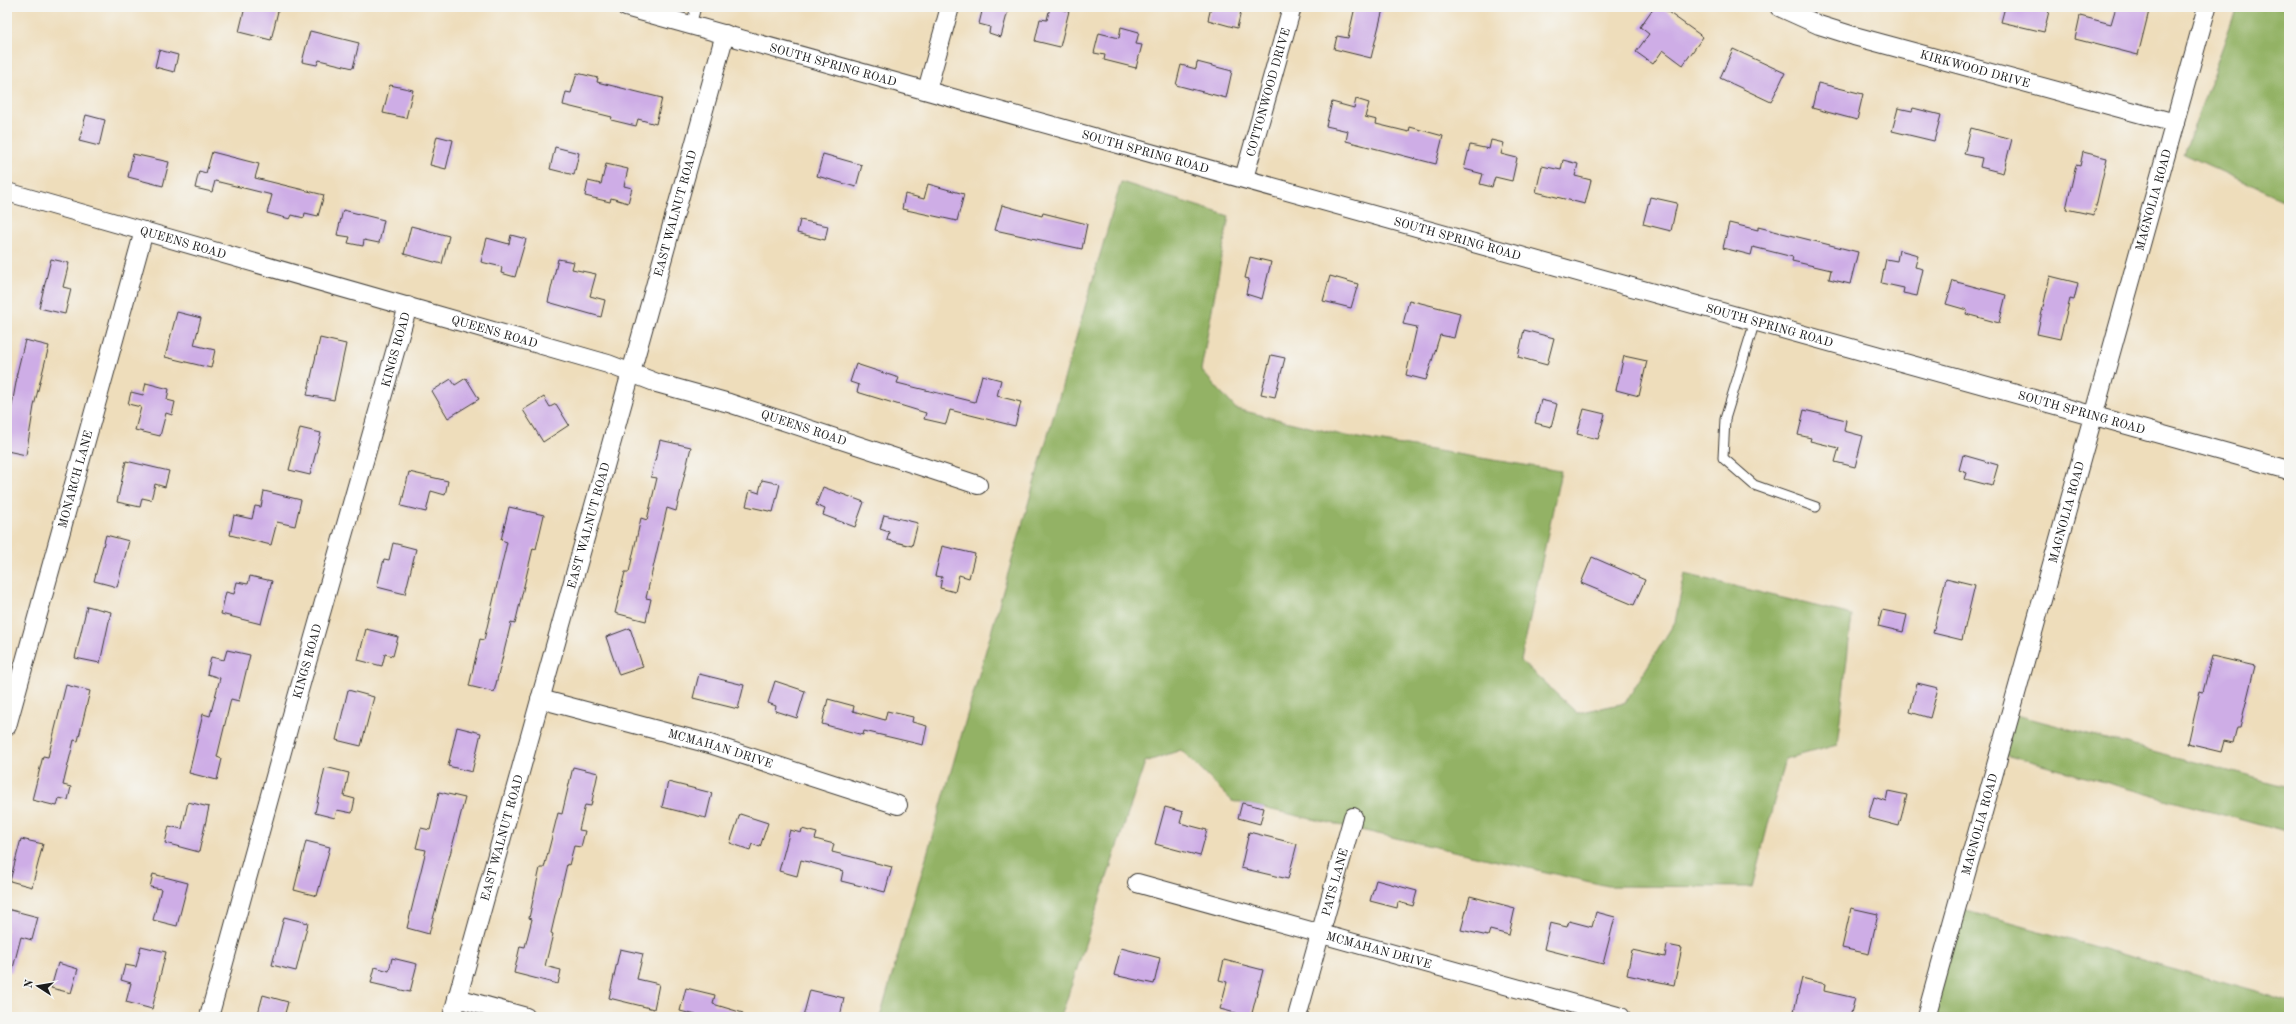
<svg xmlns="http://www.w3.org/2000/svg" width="2296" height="1024" viewBox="0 0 2296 1024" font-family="'Old Standard TT',serif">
  <rect width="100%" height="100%" fill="#f6f6f2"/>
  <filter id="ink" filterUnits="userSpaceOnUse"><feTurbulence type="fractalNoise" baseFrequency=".025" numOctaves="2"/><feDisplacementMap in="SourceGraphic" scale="8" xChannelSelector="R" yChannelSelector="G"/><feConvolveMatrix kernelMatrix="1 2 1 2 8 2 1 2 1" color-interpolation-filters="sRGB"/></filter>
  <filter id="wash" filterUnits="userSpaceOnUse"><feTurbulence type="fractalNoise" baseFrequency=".012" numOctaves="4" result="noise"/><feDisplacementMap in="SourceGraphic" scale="16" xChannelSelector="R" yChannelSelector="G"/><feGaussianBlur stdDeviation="0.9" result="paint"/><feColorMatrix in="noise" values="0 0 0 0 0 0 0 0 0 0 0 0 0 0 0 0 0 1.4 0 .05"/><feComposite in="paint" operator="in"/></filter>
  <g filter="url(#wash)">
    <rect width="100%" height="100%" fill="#edb"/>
    <g fill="#93b265" stroke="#586740">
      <polygon points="2237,7 2289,7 2289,202 2184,154"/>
      <polygon points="1121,182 1229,216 1201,370 1236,409 1346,436 1561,471 1521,661 1577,713 1625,703 1675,622 1685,574 1852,615 1837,745 1785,759 1752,887 1608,886 1232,801 1181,750 1145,762 1061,1017 880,1017"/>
      <polygon points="2009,713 2289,787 2289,833 1998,753"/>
      <polygon points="1956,908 2289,1001 2289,1017 1926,1017"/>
    </g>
    <g id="blocks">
      <g fill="#ceade6">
        <polygon points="245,7 279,7 271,40 239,32"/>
        <polygon points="983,7 1009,7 1001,37 989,33 990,27 979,24"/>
        <polygon points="1050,7 1069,11 1060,47 1035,41 1040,19 1047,20"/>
        <polygon points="1211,7 1242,7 1237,28 1208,20"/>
        <polygon points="1355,7 1383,9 1371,58 1334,49 1337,36 1348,38"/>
        <polygon points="1654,7 1661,7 1703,37 1683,65 1663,50 1653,64 1636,52 1649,34 1640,27"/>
        <polygon points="2005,7 2050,7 2044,32 2001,22"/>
        <polygon points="2116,7 2150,7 2138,55 2075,39 2080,16 2111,24"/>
        <polygon points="1121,27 1139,32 1136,44 1142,45 1136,68 1104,60 1105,55 1094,53 1099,33 1119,38"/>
        <polygon points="310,31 359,43 353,68 319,60 317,65 302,62"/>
        <polygon points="1733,49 1785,73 1771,102 1720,78"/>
        <polygon points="159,50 178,55 174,72 155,67"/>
        <polygon points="1197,62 1232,71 1226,98 1176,85 1181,65 1196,69"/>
        <polygon points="577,73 598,78 597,82 662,98 656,124 638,119 636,126 611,120 612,117 563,105 566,92 571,93"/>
        <polygon points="1818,83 1863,94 1857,120 1812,108"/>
        <polygon points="390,85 413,90 406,118 383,113"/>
        <polygon points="1356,99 1369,103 1365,117 1377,120 1376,124 1409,132 1410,127 1443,136 1436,164 1346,141 1348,131 1326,126 1332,102 1354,108"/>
        <polygon points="1898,108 1912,111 1913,108 1941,115 1934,141 1892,131"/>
        <polygon points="86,115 105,120 99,146 79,141"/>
        <polygon points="1971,128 2012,139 2003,173 1980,167 1982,158 1964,154"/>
        <polygon points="437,136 453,140 446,169 430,165"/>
        <polygon points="1491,140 1504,143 1501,154 1517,158 1512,181 1495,177 1492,187 1480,184 1483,174 1464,169 1470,145 1489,149"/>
        <polygon points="555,147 579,153 574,175 550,169"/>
        <polygon points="212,152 259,164 255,178 324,195 318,216 305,213 304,218 292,215 290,219 267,213 272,195 215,181 212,192 195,188 199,171 206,173"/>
        <polygon points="2083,152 2107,158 2094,215 2066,209 2076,165 2080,166"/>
        <polygon points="133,154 169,162 163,186 128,177"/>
        <polygon points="823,154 862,165 856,187 817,176"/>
        <polygon points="1563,160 1578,164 1575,176 1591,180 1585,204 1536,192 1542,166 1561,170"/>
        <polygon points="606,164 628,169 624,186 632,188 628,203 611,198 610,202 585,196 588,181 601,184"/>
        <polygon points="928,184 964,194 957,221 902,209 905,194 924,199"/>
        <polygon points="1650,197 1677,203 1671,231 1643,224"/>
        <polygon points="1002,205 1042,216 1043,213 1087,224 1082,249 995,230"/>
        <polygon points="343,210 384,220 379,243 364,240 363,246 348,243 350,237 337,235"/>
        <polygon points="800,220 828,226 825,240 797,233"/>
        <polygon points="1729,223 1758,230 1758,227 1858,252 1850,284 1829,279 1831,270 1792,261 1793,257 1753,247 1751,255 1723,248"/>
        <polygon points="411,226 449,236 442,264 404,254"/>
        <polygon points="511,235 526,239 515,277 501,273 502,267 481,262 487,238 509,244"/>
        <polygon points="1899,250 1918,255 1915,267 1923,269 1917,296 1903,293 1904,288 1881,283 1886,259 1897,261"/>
        <polygon points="1250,257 1271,262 1262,299 1246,294 1249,279 1245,278"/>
        <polygon points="51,259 69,263 63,287 71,289 65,314 39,308"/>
        <polygon points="558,259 574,262 572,269 596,274 590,296 605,300 601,317 548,302"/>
        <polygon points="1330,276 1358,284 1351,308 1323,301"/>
        <polygon points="2050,276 2078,283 2074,300 2070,299 2060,339 2037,334"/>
        <polygon points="1953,281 2006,295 1999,323 1966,314 1967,310 1946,304"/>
        <polygon points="1409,300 1460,313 1454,338 1440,335 1426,380 1406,375 1417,327 1403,324"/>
        <polygon points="177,312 201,318 194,345 215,350 211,368 165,357"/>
        <polygon points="1524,330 1554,338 1547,365 1518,357"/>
        <polygon points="320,338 346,344 334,400 307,395"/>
        <polygon points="25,340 49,346 34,406 26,455 7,451 7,415 10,416 17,377 16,377"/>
        <polygon points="1271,355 1285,358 1275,397 1261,394"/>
        <polygon points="1624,356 1647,361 1639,396 1616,390"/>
        <polygon points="856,364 899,378 897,383 975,402 982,375 1001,380 997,396 1021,402 1015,426 950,410 946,424 924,419 926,413 857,392 859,385 850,382"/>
        <polygon points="466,378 479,399 448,418 432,391 451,379 455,385"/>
        <polygon points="146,383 169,389 167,400 175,402 172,415 166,413 160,436 135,430 141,407 128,404 131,392 143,395"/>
        <polygon points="544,397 550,407 556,404 569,425 543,442 523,410"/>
        <polygon points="1541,400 1557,404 1551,427 1535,423"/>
        <polygon points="1584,409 1605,414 1598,439 1577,434"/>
        <polygon points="1804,410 1846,420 1844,431 1863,436 1855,467 1835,462 1839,448 1810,441 1811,438 1798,435"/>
        <polygon points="300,428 321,433 310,475 289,470"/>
        <polygon points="660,440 691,447 676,511 667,508 646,598 651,599 646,621 615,613 625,572 629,572 641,518 647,520 657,478 651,477"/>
        <polygon points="1963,455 1998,465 1992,486 1965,479 1967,473 1959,470"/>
        <polygon points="126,461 169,471 165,487 155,484 151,500 142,498 140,507 117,502"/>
        <polygon points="409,472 448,481 445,495 431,491 426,512 401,506"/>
        <polygon points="762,480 780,484 773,512 746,506 750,490 759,493"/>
        <polygon points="823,487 864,502 855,527 823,515 825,509 816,505"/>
        <polygon points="264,491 301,500 295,526 277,522 271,545 230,535 234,515 252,519 255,506 261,507"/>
        <polygon points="509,507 544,515 536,549 533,548 515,624 511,623 494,692 469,686 480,639 484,640 507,542 501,540"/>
        <polygon points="884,515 918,523 912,546 887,540 889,532 880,529"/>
        <polygon points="106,535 129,541 117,587 94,581"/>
        <polygon points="393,543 416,549 405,594 377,587 384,559 389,560"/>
        <polygon points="942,546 975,554 969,578 959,575 955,592 940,588 942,577 935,576"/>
        <polygon points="1592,557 1645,580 1634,605 1581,583"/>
        <polygon points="250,576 272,581 261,624 221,614 226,592 234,594 237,582 248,584"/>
        <polygon points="1946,578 1975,585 1962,640 1933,633"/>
        <polygon points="87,606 111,612 100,663 75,658"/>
        <polygon points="1882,610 1907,615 1903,632 1878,626"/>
        <polygon points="630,628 643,667 619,675 606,637"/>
        <polygon points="366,629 398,637 393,656 385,654 382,666 358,660"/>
        <polygon points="227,650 250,655 239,701 231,699 217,757 222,759 217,780 189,773 203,714 210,716 220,678 207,674 211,657 224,660"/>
        <polygon points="2212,656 2255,666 2240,727 2237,727 2233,743 2224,741 2221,752 2188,744 2200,691 2203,692"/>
        <polygon points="699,674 744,685 738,709 693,698"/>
        <polygon points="775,681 805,691 797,718 775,711 776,706 768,703"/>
        <polygon points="1917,683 1938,688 1930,718 1910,712"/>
        <polygon points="66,685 90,691 78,741 74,740 63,785 71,787 68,800 59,798 57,806 32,800 43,756 48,757"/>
        <polygon points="348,690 374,697 361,746 336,740"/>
        <polygon points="828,699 854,706 853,711 885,720 887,711 913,717 912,722 927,726 923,745 864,731 863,735 822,724"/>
        <polygon points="457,727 481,733 472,772 448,766"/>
        <polygon points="325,767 349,773 344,796 355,799 352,813 337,810 335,818 315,813"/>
        <polygon points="573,767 598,773 591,806 585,805 579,830 585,831 581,847 574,846 569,865 567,864 551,933 553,934 545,966 561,970 558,984 514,973 520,946 525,947 532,919 529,918 540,868 544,868 558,813 562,814"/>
        <polygon points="668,782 712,793 706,818 662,807"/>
        <polygon points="1888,791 1907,795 1899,826 1868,818 1874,797 1886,801"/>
        <polygon points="439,792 465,798 429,934 407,928 426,850 416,848 421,828 430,830"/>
        <polygon points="188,802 209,807 199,852 165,843 169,826 182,829"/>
        <polygon points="1242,803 1264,808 1260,824 1238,818"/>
        <polygon points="1165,807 1183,812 1180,823 1207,830 1200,856 1155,844"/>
        <polygon points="740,814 768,823 760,847 752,844 750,850 730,843"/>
        <polygon points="802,829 817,833 815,839 834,844 832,852 892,867 885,892 841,881 843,871 801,860 797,876 779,871 790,830 801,833"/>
        <polygon points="1249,832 1297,844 1288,879 1241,868"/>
        <polygon points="21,839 43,844 32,887 10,881"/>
        <polygon points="306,841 330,847 317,896 294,890"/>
        <polygon points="153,874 188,883 177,926 153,920 161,889 150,887"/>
        <polygon points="1376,880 1417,891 1413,906 1398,902 1397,908 1370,901"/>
        <polygon points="1470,896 1515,908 1509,935 1490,930 1488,936 1461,930"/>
        <polygon points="1851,908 1878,914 1869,954 1842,948"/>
        <polygon points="7,909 38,917 32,940 21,937 12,972 7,971"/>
        <polygon points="1596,912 1615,917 1603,964 1544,949 1550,923 1567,927 1569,921 1592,927"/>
        <polygon points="284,917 308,923 296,971 272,965"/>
        <polygon points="1667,945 1682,948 1674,985 1627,975 1632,950 1665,957"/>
        <polygon points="141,946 166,952 152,1009 126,1002 131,983 121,980 125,965 136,967"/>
        <polygon points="1121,948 1160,958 1154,984 1114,975"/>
        <polygon points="620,949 643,954 637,979 659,984 654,1009 609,998"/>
        <polygon points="392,958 417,964 410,992 371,983 375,967 389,971"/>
        <polygon points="1224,960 1263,970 1251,1017 1220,1009 1227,982 1219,980"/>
        <polygon points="58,963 78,969 71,993 51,988"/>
        <polygon points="1802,978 1825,984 1824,991 1855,998 1850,1017 1819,1017 1794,1011"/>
        <polygon points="686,988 715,995 713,1004 743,1013 743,1017 704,1017 680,1011"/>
        <polygon points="810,990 844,998 840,1017 803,1017"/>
        <polygon points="263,995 288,1002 284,1017 257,1017"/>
      </g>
    </g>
  </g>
  <g filter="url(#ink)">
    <use href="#blocks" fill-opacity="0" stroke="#3c3934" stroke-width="1"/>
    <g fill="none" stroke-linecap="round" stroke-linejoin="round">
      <defs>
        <g id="service">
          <polyline points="691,25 696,7"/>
          <polyline points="1755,321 1725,419 1723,458 1754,485 1816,507"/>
        </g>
        <g id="minor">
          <path id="s1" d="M 626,7 L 2289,470"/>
          <path id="s2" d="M 1779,7 L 1819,25 L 1854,36 L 2175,123"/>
          <polyline points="927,90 950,7"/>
          <path id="s3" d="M 1244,178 L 1292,7"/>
          <path id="s4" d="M 7,192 L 608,364 L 657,383 L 729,403 L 978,485"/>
          <path id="s5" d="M 540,699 L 710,744 L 898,805"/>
          <path id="s6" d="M 7,726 L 144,231"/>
          <path id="s7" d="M 1137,883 L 1621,1017"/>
          <polyline points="457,998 526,1017"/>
          <path id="s8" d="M 209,1017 L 292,715 L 408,306"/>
          <path id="s9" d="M 452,1017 L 725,34"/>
          <path id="s10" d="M 1297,1017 L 1353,817"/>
          <path id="s11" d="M 1926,1017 L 2207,7"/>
        </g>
      </defs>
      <use href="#service" stroke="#3c3934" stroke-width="11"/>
      <use href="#minor" stroke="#3c3934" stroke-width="20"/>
      <use href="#service" stroke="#fff" stroke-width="9"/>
      <use href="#minor" stroke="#fff" stroke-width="18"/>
    </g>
  </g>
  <g text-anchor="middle" stroke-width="4" stroke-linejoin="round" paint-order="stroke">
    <g font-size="12" fill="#1c1c1c" stroke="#f6f6f2">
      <text dy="4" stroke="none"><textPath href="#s1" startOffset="215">SOUTH SPRING ROAD</textPath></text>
      <text dy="4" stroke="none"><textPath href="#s2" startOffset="206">KIRKWOOD DRIVE</textPath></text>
      <text dy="4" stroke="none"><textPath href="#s3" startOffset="89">COTTONWOOD DRIVE</textPath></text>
      <text dy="4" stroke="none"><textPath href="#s1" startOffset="539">SOUTH SPRING ROAD</textPath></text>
      <text dy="4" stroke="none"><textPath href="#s11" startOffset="848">MAGNOLIA ROAD</textPath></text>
      <text dy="4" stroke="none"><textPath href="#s9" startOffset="834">EAST WALNUT ROAD</textPath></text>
      <text dy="4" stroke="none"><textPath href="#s1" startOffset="863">SOUTH SPRING ROAD</textPath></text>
      <text dy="4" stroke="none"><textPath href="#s4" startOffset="183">QUEENS ROAD</textPath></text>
      <text dy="4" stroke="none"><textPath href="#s1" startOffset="1187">SOUTH SPRING ROAD</textPath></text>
      <text dy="4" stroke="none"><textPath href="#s4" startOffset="507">QUEENS ROAD</textPath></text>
      <text dy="4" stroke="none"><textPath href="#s8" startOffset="693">KINGS ROAD</textPath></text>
      <text dy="4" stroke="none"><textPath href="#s1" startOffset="1511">SOUTH SPRING ROAD</textPath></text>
      <text dy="4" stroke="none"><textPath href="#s4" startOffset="831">QUEENS ROAD</textPath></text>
      <text dy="4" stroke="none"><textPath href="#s6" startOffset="256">MONARCH LANE</textPath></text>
      <text dy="4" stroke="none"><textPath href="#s11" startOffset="524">MAGNOLIA ROAD</textPath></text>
      <text dy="4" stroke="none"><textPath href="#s9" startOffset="510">EAST WALNUT ROAD</textPath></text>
      <text dy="4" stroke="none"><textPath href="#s8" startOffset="369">KINGS ROAD</textPath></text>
      <text dy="4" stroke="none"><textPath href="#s5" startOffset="187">MCMAHAN DRIVE</textPath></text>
      <text dy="4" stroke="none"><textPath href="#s11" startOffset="200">MAGNOLIA ROAD</textPath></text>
      <text dy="4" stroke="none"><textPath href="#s9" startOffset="186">EAST WALNUT ROAD</textPath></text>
      <text dy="4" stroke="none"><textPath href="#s10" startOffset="140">PATS LANE</textPath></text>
      <text dy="4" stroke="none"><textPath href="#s7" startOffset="251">MCMAHAN DRIVE</textPath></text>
    </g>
  </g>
  <rect width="2296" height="1024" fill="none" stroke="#f6f6f2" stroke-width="24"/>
  <g transform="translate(38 986) rotate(282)" stroke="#f6f6f2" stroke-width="3" paint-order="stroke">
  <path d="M0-3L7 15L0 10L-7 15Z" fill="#1c1c1c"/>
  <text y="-6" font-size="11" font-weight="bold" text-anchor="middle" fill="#1c1c1c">N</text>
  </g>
</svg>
